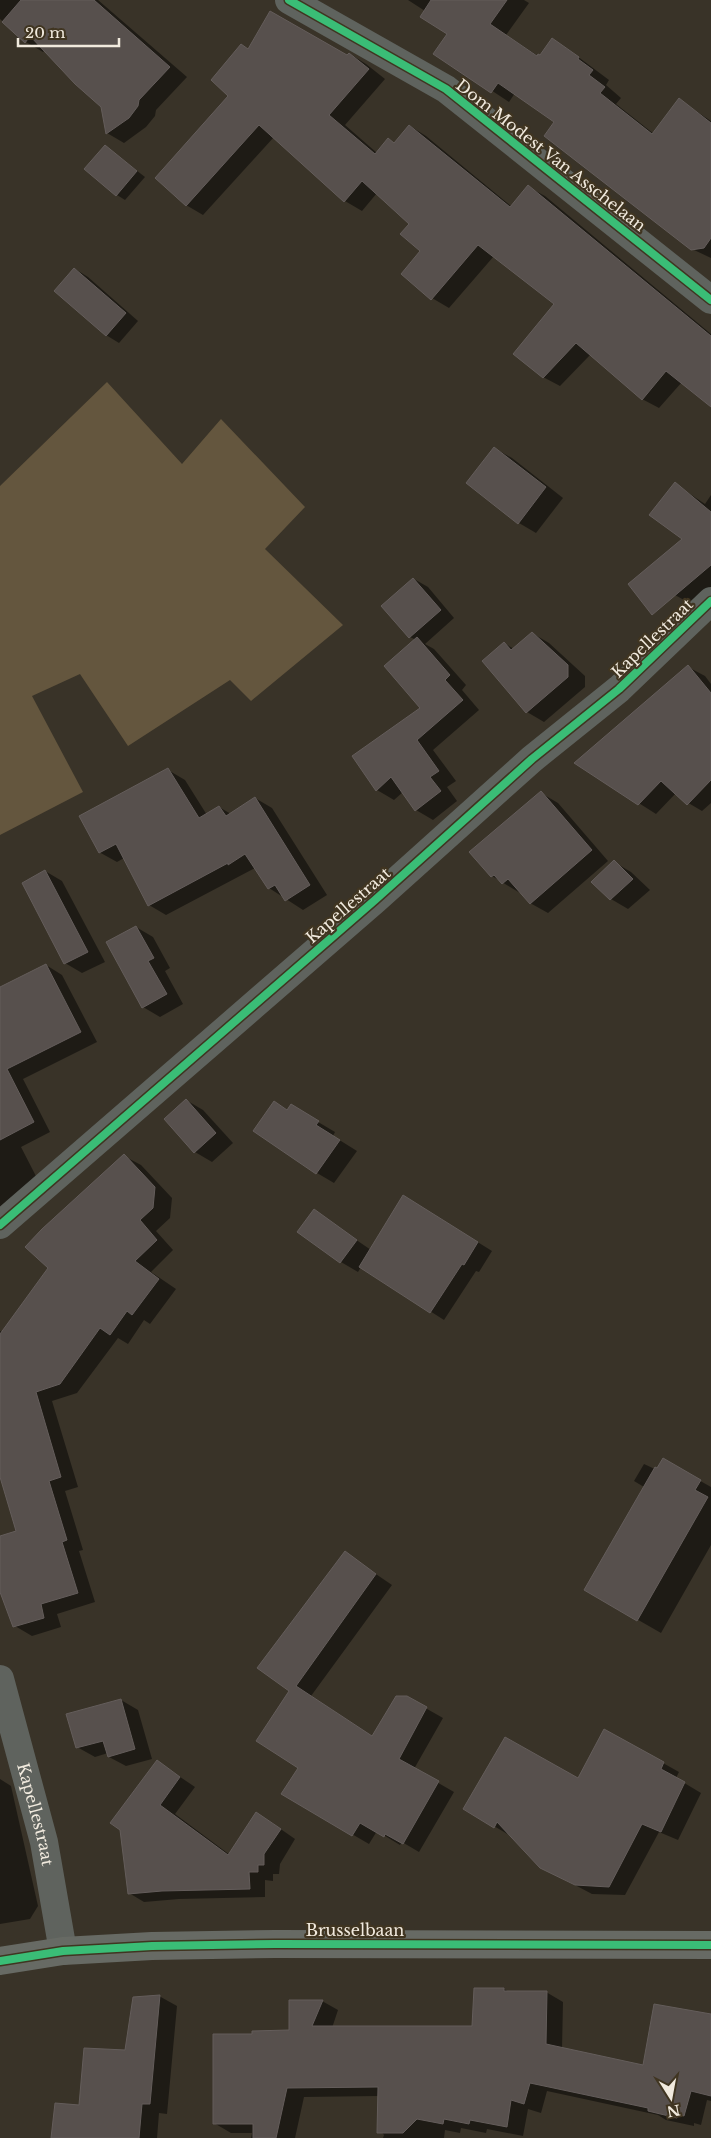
<svg xmlns="http://www.w3.org/2000/svg" width="711" height="2138" viewBox="0 0 711 2138" font-family="'Libre Baskerville',serif">
  <rect width="100%" height="100%" fill="#393328"/>
  <polygon fill="#64563e" points="107,382 182,464 221,419 305,507 265,549 343,625 251,701 230,680 128,746 80,674 32,696 83,792 0,835 0,486"/>
  <g fill="#0007">
    <polygon points="0,0 98,0 187,77 156,110 155,116 146,127 124,143 107,133 102,106 45,50 43,52 26,42 0,19"/>
    <polygon points="408,0 524,0 529,3 506,35 538,56 541,56 552,40 569,50 609,80 606,85 621,98 616,104 654,134 679,100 711,121 711,258 692,249 556,122 515,93 509,102 435,53 449,34 425,11"/>
    <polygon points="249,50 348,56 350,54 366,64 385,79 345,125 377,153 388,140 395,144 410,126 426,136 512,207 528,187 545,196 711,334 711,406 682,382 659,408 642,399 591,354 560,386 543,377 556,304 494,256 449,308 432,298 422,250 411,224 377,193 362,211 345,201 274,137 203,215 186,205"/>
    <polygon points="105,146 145,177 125,200 117,195"/>
    <polygon points="75,269 88,277 138,321 119,343 106,335"/>
    <polygon points="494,448 512,458 563,498 536,533 519,523"/>
    <polygon points="675,484 705,504 711,495 711,589 693,605 675,595 684,539"/>
    <polygon points="414,579 428,587 454,618 425,644 434,649 466,685 462,690 479,710 433,750 456,781 447,787 457,801 433,820 416,810 403,792 394,800 377,790 422,708 416,640 410,637"/>
    <polygon points="532,633 549,643 585,676 585,687 544,722 527,712 504,643 514,649"/>
    <polygon points="688,667 705,676 711,684 711,803 702,811 685,801 676,793 656,814 576,763"/>
    <polygon points="168,770 185,780 207,815 219,807 231,814 255,798 272,808 327,895 303,910 269,888 255,868 166,915 149,905 124,858 117,862 99,852"/>
    <polygon points="541,793 558,803 608,861 548,913 530,903 521,892 520,893 492,876"/>
    <polygon points="614,862 631,872 650,890 628,909 611,899"/>
    <polygon points="45,871 62,881 105,962 82,973 65,963"/>
    <polygon points="136,927 153,937 170,968 165,971 183,1004 160,1017 143,1007"/>
    <polygon points="46,965 62,975 97,1042 23,1079 50,1132 21,1147 39,1182 0,1208 0,989"/>
    <polygon points="186,1100 203,1110 233,1143 212,1162 195,1152"/>
    <polygon points="275,1103 288,1111 308,1116 335,1132 333,1136 357,1151 334,1183 317,1173"/>
    <polygon points="124,1156 141,1165 172,1198 170,1218 156,1231 173,1250 151,1272 176,1289 150,1324 144,1320 128,1344 118,1338 77,1393 52,1401 78,1487 65,1491 83,1550 79,1551 95,1602 57,1614 61,1627 32,1636 15,1626 0,1587 0,1537 18,1532 0,1473 0,1331 3,1332 50,1268"/>
    <polygon points="418,1205 492,1251 479,1272 476,1271 444,1320 361,1267 358,1272 341,1262 299,1232 314,1211 371,1250"/>
    <polygon points="663,1460 711,1487 711,1545 661,1633 586,1590 644,1487 634,1481 644,1464 657,1470"/>
    <polygon points="345,1553 392,1585 311,1696 373,1737 406,1697 443,1718 414,1769 454,1792 419,1852 402,1842 400,1845 377,1831 369,1844 283,1794 299,1768 290,1690"/>
    <polygon points="121,1700 138,1710 152,1759 126,1766 109,1757 108,1753 95,1757 77,1747"/>
    <polygon points="158,1762 195,1787 175,1814 230,1855 272,1823 295,1839 280,1864 279,1874 273,1874 273,1881 265,1880 265,1897 179,1899 144,1902 129,1893"/>
    <polygon points="663,1763 679,1772 676,1778 701,1793 678,1840 659,1832 625,1895 592,1894 558,1876 511,1836 465,1809 578,1780"/>
    <polygon points="0,1779 11,1786 38,1906 30,1919 0,1924"/>
    <polygon points="504,1989 509,1992 546,1992 563,2002 562,2049 644,2067 711,2015 711,2101 707,2100 701,2125 694,2123 694,2126 666,2120 658,2115 547,2091 541,2113 528,2109 523,2136 487,2129 486,2133 461,2128 460,2133 445,2130 444,2138 383,2138 384,2135 379,2129 379,2096 304,2097 295,2138 251,2138 252,2133 231,2133 214,2123 254,2035 290,2032 322,2001 338,2010 332,2028 473,2028"/>
    <polygon points="159,1996 177,2006 167,2114 159,2113 157,2138 53,2138 126,2052"/>
  </g>
  <g fill="#57504d" stroke="#645d5b">
    <polygon points="21,0 94,0 170,67 139,100 138,106 129,118 106,134 101,107 75,84 30,36 25,43 2,22"/>
    <polygon points="431,0 507,0 490,24 537,56 538,54 540,55 552,38 579,57 578,59 593,70 589,75 605,87 600,93 652,134 679,98 711,123 711,238 704,248 691,250 544,136 554,122 498,83 491,93 433,54 447,34 420,17"/>
    <polygon points="270,11 347,55 349,53 369,69 329,115 375,154 388,138 394,143 409,125 510,207 528,185 711,336 711,407 666,371 642,400 576,343 543,378 513,354 554,304 478,245 431,300 401,274 420,251 400,234 409,224 362,181 344,202 259,125 186,206 155,178 228,96 211,80 241,44 248,49"/>
    <polygon points="105,145 137,171 116,196 84,169"/>
    <polygon points="74,268 126,313 106,336 54,291"/>
    <polygon points="494,447 546,487 518,524 466,483"/>
    <polygon points="675,482 711,512 711,565 652,615 628,584 682,539 649,515"/>
    <polygon points="413,578 441,610 409,638 381,606"/>
    <polygon points="532,632 568,665 568,677 526,713 482,661 504,642 511,650"/>
    <polygon points="417,637 450,675 445,680 463,700 417,740 439,771 430,777 441,791 415,811 391,777 376,791 352,756 420,708 384,666"/>
    <polygon points="688,665 711,693 711,780 687,805 661,781 638,805 574,763"/>
    <polygon points="168,768 199,818 219,806 226,816 255,797 310,885 285,901 275,885 268,889 245,854 228,865 228,863 148,906 116,844 99,853 79,816"/>
    <polygon points="541,791 592,850 530,904 508,879 502,884 494,875 491,877 469,852"/>
    <polygon points="614,860 633,879 610,900 591,882"/>
    <polygon points="45,870 88,952 64,964 22,883"/>
    <polygon points="136,926 154,958 148,961 167,994 142,1008 106,942"/>
    <polygon points="46,964 81,1032 7,1069 34,1122 0,1140 0,987"/>
    <polygon points="186,1099 216,1133 194,1153 164,1119"/>
    <polygon points="274,1101 287,1110 291,1104 319,1121 316,1125 340,1140 316,1174 253,1131"/>
    <polygon points="124,1154 155,1187 153,1208 140,1220 157,1240 135,1261 159,1279 132,1315 127,1311 110,1335 100,1328 60,1384 36,1392 61,1477 49,1481 67,1540 62,1542 78,1593 41,1604 44,1618 13,1627 0,1592 0,1536 16,1531 0,1477 0,1334 48,1268 25,1247 42,1229"/>
    <polygon points="403,1195 478,1242 464,1265 462,1264 430,1313 359,1267"/>
    <polygon points="314,1209 357,1240 340,1263 297,1232"/>
    <polygon points="663,1458 701,1480 695,1490 708,1497 637,1621 584,1590 655,1467 657,1468"/>
    <polygon points="345,1551 376,1574 296,1686 372,1736 396,1696 407,1696 427,1707 399,1759 439,1781 403,1844 385,1834 384,1837 360,1823 352,1836 281,1794 298,1768 256,1741 289,1691 257,1668"/>
    <polygon points="121,1699 135,1749 108,1757 103,1741 76,1748 66,1714"/>
    <polygon points="604,1729 664,1762 661,1769 685,1782 661,1832 642,1824 609,1887 575,1885 540,1868 497,1822 494,1828 463,1809 505,1737 578,1778"/>
    <polygon points="157,1760 180,1777 160,1805 228,1855 256,1812 281,1829 264,1854 264,1865 258,1865 258,1872 249,1872 250,1889 162,1891 128,1894 120,1830 110,1823"/>
    <polygon points="474,1988 504,1988 504,1991 547,1991 546,2044 643,2065 654,2004 711,2014 711,2096 691,2091 684,2116 678,2114 677,2118 648,2111 648,2108 530,2083 524,2104 511,2100 507,2127 470,2120 469,2124 444,2119 443,2124 417,2119 403,2133 377,2133 378,2087 287,2088 276,2138 253,2138 253,2124 213,2124 213,2034 252,2034 252,2031 289,2030 289,2000 323,2000 312,2026 472,2026"/>
    <polygon points="160,1995 150,2104 142,2104 139,2138 51,2138 55,2103 79,2105 84,2048 125,2050 133,1997"/>
  </g>
  <g fill="none" stroke-linecap="round" stroke-linejoin="round">
    <g stroke="#5f635e" stroke-width="28">
      <polyline points="289,0 446,89 711,300"/>
      <polyline points="0,1225 375,900 532,759 619,689 711,601"/>
      <path id="s1" d="M 0,1679 L 44,1842 L 63,1951"/>
    </g>
    <polyline stroke="#676a64" stroke-width="28" points="0,1961 63,1951 152,1946 275,1944 711,1945"/>
    <defs>
      <g id="cycleway">
        <polyline points="289,0 446,89 711,300"/>
        <polyline points="0,1225 375,900 532,759 619,689 711,601"/>
        <polyline points="0,1961 63,1951 152,1946 275,1944 711,1945"/>
      </g>
    </defs>
    <use href="#cycleway" stroke="#403521" stroke-width="11"/>
    <use href="#cycleway" stroke="#3abd76" stroke-width="8"/>
  </g>
  <g text-anchor="middle" stroke-width="4.5" stroke-linejoin="round" paint-order="stroke">
    <g font-size="16" fill="#f1eade" stroke="#403521">
      <text transform="translate(551 155) rotate(38)" y="6">Dom Modest Van Asschelaan</text>
      <text transform="translate(652 638) rotate(-44)" y="6">Kapellestraat</text>
      <text transform="translate(348 905) rotate(-41)" y="6">Kapellestraat</text>
      <text dy="6" stroke="none"><textPath href="#s1" startOffset="140">Kapellestraat</textPath></text>
      <text x="355" y="1936">Brusselbaan</text>
    </g>
  </g>
  <g transform="translate(671 2098) rotate(169)" stroke="#403521" stroke-width="4" paint-order="stroke">
  <path d="M0-4L9 19L0 12L-9 19Z" fill="#f1eade"/>
  <text y="-8" font-size="14" font-weight="bold" text-anchor="middle" fill="#f1eade">N</text>
  </g>
  <path d="M18 38v8h101v-8" fill="none" stroke="#f1eade" stroke-width="2.5"/>
  <text x="25" y="38" font-size="15" fill="#f1eade" stroke="#403521" stroke-width="4" paint-order="stroke">20 m</text>
</svg>
